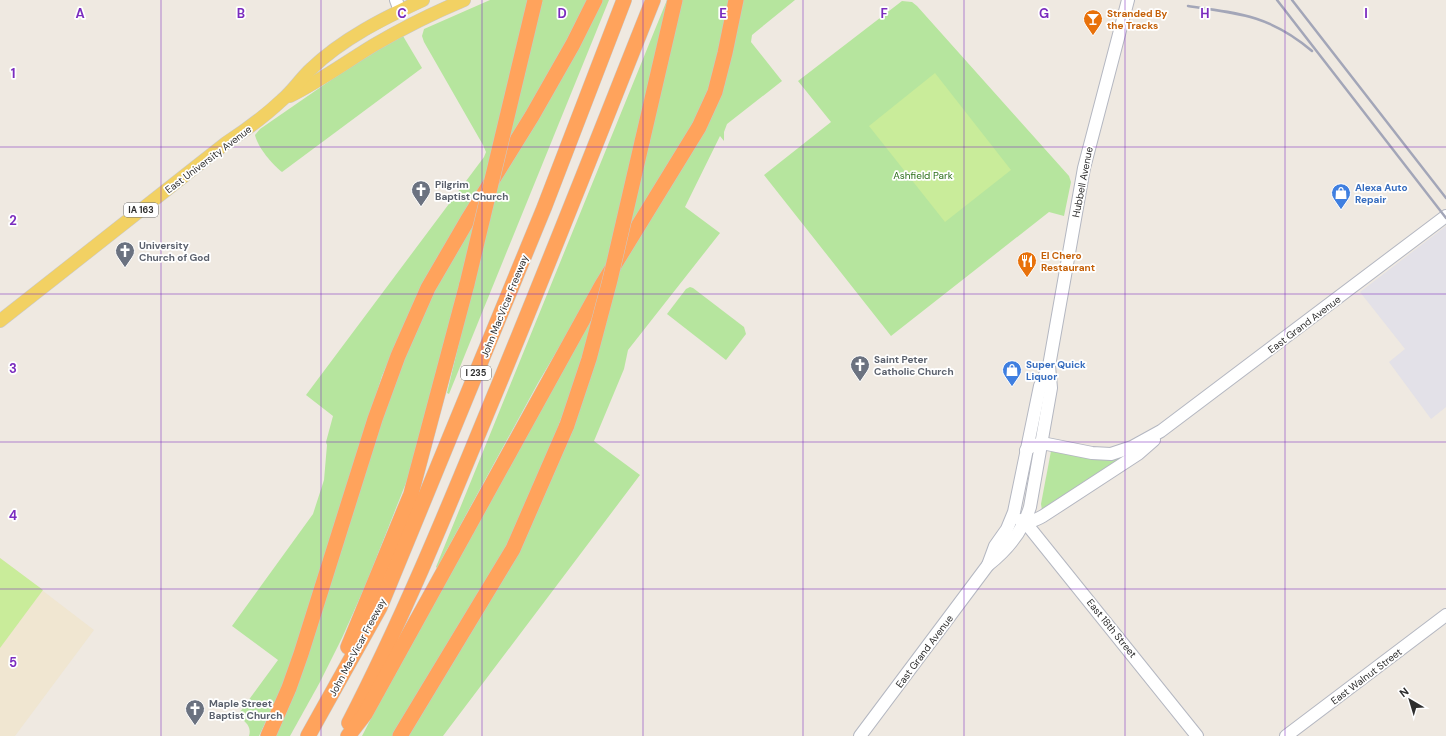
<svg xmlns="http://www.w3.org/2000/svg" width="1446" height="736" viewBox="0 0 1446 736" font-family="'DM Sans',sans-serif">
  <rect width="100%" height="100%" fill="#efe9e1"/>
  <polygon fill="#e3e1e8" points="1446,226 1446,407 1431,419 1389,362 1405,349 1360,292"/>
  <polygon fill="#f0e6d1" points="0,558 94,630 15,736 0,736"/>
  <g fill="#b6e59e">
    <path d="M 490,0 L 529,0 L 488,174 L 421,287 L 382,376 L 306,618 L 281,689 L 259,736 L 249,736 C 252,726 245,721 237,716 L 278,660 L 232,626 L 313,514 L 324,480 L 327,445 L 326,442 L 333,416 L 306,395 L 484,157 L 486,152 L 483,145 L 424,42 L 422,36 L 424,29 Z"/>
    <polygon points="541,0 587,0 554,65 507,144"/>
    <polygon points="600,0 609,0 449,394 447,393 498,180"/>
    <polygon points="667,0 669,0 608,264 538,383 437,568 436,567"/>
    <path d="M 682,0 L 729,0 C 724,32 719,65 707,95 C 686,143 654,187 627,231 Z"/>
    <polygon points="741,0 795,0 752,35 751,42 782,81 727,124 724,132 724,141 720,136 685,207 720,233 628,350 624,369 594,441 640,475 443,736 406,736 504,574 618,268 685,161"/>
    <polygon points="902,1 912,2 917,6 1069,176 1071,182 1064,216 1049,212 891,336 764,175 831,122 798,81"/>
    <path d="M 400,36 L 403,36 L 422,68 L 282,172 C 272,164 258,148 255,135 L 260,129 L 357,62 Z"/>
    <polygon points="479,211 417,455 366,584 342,638 320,682 290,736 272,736 385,403 427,301"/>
    <polygon points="690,287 693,288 744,327 746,334 726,360 667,314 686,289"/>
    <path d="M 597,304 C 575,387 546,467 507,544 C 473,610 429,672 392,736 L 362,736 L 429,606 Z"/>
    <polygon points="1051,451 1053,451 1128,454 1042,510 1041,504"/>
  </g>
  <g fill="#c9ec9a">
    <polygon points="935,73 1011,170 945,222 869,126"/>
    <polygon points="0,558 43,590 0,648"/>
  </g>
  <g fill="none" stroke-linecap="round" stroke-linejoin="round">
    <defs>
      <g id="secondary">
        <polyline points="396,0 400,11"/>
        <polyline points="1026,450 1032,446 1042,443 1092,453 1111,454 1132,447 1161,431 1446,216"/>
        <path d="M 1020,520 C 1028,524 1036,520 1043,516 L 1138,454 L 1154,440"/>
        <polyline points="1025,522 1197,736"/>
        <polyline points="988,565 995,546 1007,529 1014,512 1040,386 1049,366 1084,168 1128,0"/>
        <path d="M 860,736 L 988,565 C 1007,550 1023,531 1030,507 L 1051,388 L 1049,366"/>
        <polyline points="1286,736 1446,615"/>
      </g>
      <g id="primary">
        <path d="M 290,96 C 320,81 346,62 374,45 C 403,28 433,13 464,0"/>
        <path d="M 0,321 L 226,143 C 246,130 265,116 282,100 C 293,91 301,78 311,69 C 342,39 384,18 423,0"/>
      </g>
      <g id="highway">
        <polyline points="642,142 675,0"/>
        <polyline points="348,647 411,494 467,284"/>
        <path d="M 349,723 C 401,622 444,518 487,413 C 544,276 598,138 653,0"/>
        <polyline points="268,736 289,688 301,654 375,419 398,356 428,288 467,221 532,116 573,44 595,0"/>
        <polyline points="308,736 380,607 544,208 624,0"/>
        <polyline points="348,736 365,714 602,285 699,127 715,92 725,53 736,0"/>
        <polyline points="400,736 513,549 567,425"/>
      </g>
    </defs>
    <use href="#secondary" stroke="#b4b7c1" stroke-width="14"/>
    <use href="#primary" stroke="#c9c9c9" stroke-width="14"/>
    <use href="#highway" stroke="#c9c9c9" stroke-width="16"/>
    <use href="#secondary" stroke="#fff" stroke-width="12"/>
    <use href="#primary" stroke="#f2d163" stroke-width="13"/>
    <use href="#highway" stroke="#ffa35c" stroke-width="15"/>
    <g stroke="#a3a6b8" stroke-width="2.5">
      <polyline points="1277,0 1446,218"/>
      <polyline points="1292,0 1446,198"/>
      <path d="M 1188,6 C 1239,13 1271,16 1312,51"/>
    </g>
    <defs>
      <g id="highway-bridge">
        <polyline points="467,284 535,0"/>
        <polyline points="567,425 589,359 610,280 642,142"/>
      </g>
    </defs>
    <use href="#highway-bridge" stroke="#c9c9c9" stroke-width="16" stroke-linecap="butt"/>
    <use href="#highway-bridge" stroke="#ffa35c" stroke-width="15"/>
  </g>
  <path fill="none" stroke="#7b2cbf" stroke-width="1" stroke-opacity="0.55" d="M 161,0 L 161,736M 321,0 L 321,736M 482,0 L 482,736M 643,0 L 643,736M 803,0 L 803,736M 964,0 L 964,736M 1125,0 L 1125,736M 1285,0 L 1285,736M 0,147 L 1446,147M 0,294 L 1446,294M 0,442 L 1446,442M 0,589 L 1446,589"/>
  <defs>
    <symbol id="bar-pin" viewBox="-11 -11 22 30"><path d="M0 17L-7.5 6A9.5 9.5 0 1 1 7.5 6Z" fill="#e8710a" stroke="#fff"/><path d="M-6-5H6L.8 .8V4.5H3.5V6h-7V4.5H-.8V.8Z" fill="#fff"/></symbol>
    <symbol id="church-pin" viewBox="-11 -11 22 30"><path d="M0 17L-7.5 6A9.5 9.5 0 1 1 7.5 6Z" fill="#6b7280" stroke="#fff"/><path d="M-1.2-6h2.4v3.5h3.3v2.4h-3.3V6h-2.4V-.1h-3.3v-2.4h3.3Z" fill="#fff"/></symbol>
    <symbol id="shop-pin" viewBox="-11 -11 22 30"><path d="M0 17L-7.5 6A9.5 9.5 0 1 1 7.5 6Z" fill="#3f7fe0" stroke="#fff"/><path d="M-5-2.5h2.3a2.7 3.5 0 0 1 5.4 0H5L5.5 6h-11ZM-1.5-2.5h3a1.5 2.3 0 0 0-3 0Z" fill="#fff"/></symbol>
    <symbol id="restaurant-pin" viewBox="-11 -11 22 30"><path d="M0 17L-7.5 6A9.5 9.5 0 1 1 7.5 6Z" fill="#e8710a" stroke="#fff"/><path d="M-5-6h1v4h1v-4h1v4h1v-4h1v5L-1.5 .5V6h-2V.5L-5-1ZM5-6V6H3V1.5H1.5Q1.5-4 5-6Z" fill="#fff"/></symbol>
  </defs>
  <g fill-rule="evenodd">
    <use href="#bar-pin" x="1082" y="8" width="22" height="30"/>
    <use href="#church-pin" x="410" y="179" width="22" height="30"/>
    <use href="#shop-pin" x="1330" y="182" width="22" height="30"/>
    <use href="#church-pin" x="114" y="240" width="22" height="30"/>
    <use href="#restaurant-pin" x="1016" y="250" width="22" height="30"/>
    <use href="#church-pin" x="849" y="354" width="22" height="30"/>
    <use href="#shop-pin" x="1001" y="359" width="22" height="30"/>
    <use href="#church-pin" x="184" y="698" width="22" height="30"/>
  </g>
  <g text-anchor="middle" stroke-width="3.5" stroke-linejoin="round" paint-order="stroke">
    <g fill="#fff" stroke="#6d6d6d" stroke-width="1">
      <rect x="124" y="203" width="34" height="14" rx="3"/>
      <rect x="461" y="366" width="30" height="14" rx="3"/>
    </g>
    <g font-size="9" font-weight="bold" fill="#2e2e2e">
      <text x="141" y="213">IA 163</text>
      <text x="476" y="376">I 235</text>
    </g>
    <g font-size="10" font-weight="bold" fill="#c56008" stroke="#fff" text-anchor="start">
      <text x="1107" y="17">Stranded By<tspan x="1107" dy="12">the Tracks</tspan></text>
      <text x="1041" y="259">El Chero<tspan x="1041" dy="12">Restaurant</tspan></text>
    </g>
    <g font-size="10" fill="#2e2e2e" stroke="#fff">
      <text transform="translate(208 159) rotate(-37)" y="4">East University Avenue</text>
      <text transform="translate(1082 182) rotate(-79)" y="4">Hubbell Avenue</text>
      <text transform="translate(504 306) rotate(-68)" y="4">John MacVicar Freeway</text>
      <text transform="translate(1304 324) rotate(-37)" y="4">East Grand Avenue</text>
      <text transform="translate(1112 628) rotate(51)" y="4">East 18th Street</text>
      <text transform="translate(357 647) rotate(-62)" y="4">John MacVicar Freeway</text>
      <text transform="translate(924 651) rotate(-53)" y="4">East Grand Avenue</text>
      <text transform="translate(1366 676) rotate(-37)" y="4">East Walnut Street</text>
    </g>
    <g font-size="10" fill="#2c6e1b" stroke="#fff">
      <text x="923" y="179">Ashfield Park</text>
    </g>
    <g font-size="10" font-weight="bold" fill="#5b616d" stroke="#fff" text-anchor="start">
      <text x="435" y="188">Pilgrim<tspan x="435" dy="12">Baptist Church</tspan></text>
      <text x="139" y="249">University<tspan x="139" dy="12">Church of God</tspan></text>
      <text x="874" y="363">Saint Peter<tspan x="874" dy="12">Catholic Church</tspan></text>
      <text x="209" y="707">Maple Street<tspan x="209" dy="12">Baptist Church</tspan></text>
    </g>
    <g font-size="10" font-weight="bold" fill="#366cbe" stroke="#fff" text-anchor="start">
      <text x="1355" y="191">Alexa Auto<tspan x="1355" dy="12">Repair</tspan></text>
      <text x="1026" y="368">Super Quick<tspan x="1026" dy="12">Liquor</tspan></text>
    </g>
  </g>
  <g font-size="13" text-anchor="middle" font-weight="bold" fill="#7b2cbf" stroke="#fff" stroke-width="3.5" stroke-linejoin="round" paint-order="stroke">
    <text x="80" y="18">A</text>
    <text x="241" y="18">B</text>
    <text x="402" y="18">C</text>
    <text x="562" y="18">D</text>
    <text x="723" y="18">E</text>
    <text x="884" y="18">F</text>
    <text x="1044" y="18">G</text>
    <text x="1205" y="18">H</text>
    <text x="1366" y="18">I</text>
    <text x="13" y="78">1</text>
    <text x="13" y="225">2</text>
    <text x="13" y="373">3</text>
    <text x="13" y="520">4</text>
    <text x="13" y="667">5</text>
  </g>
  <g transform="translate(1410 700) rotate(322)" stroke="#ffffff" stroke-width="3" paint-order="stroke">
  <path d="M0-3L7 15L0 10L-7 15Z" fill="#2e2e2e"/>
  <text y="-6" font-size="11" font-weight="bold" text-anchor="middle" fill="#2e2e2e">N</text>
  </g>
</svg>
